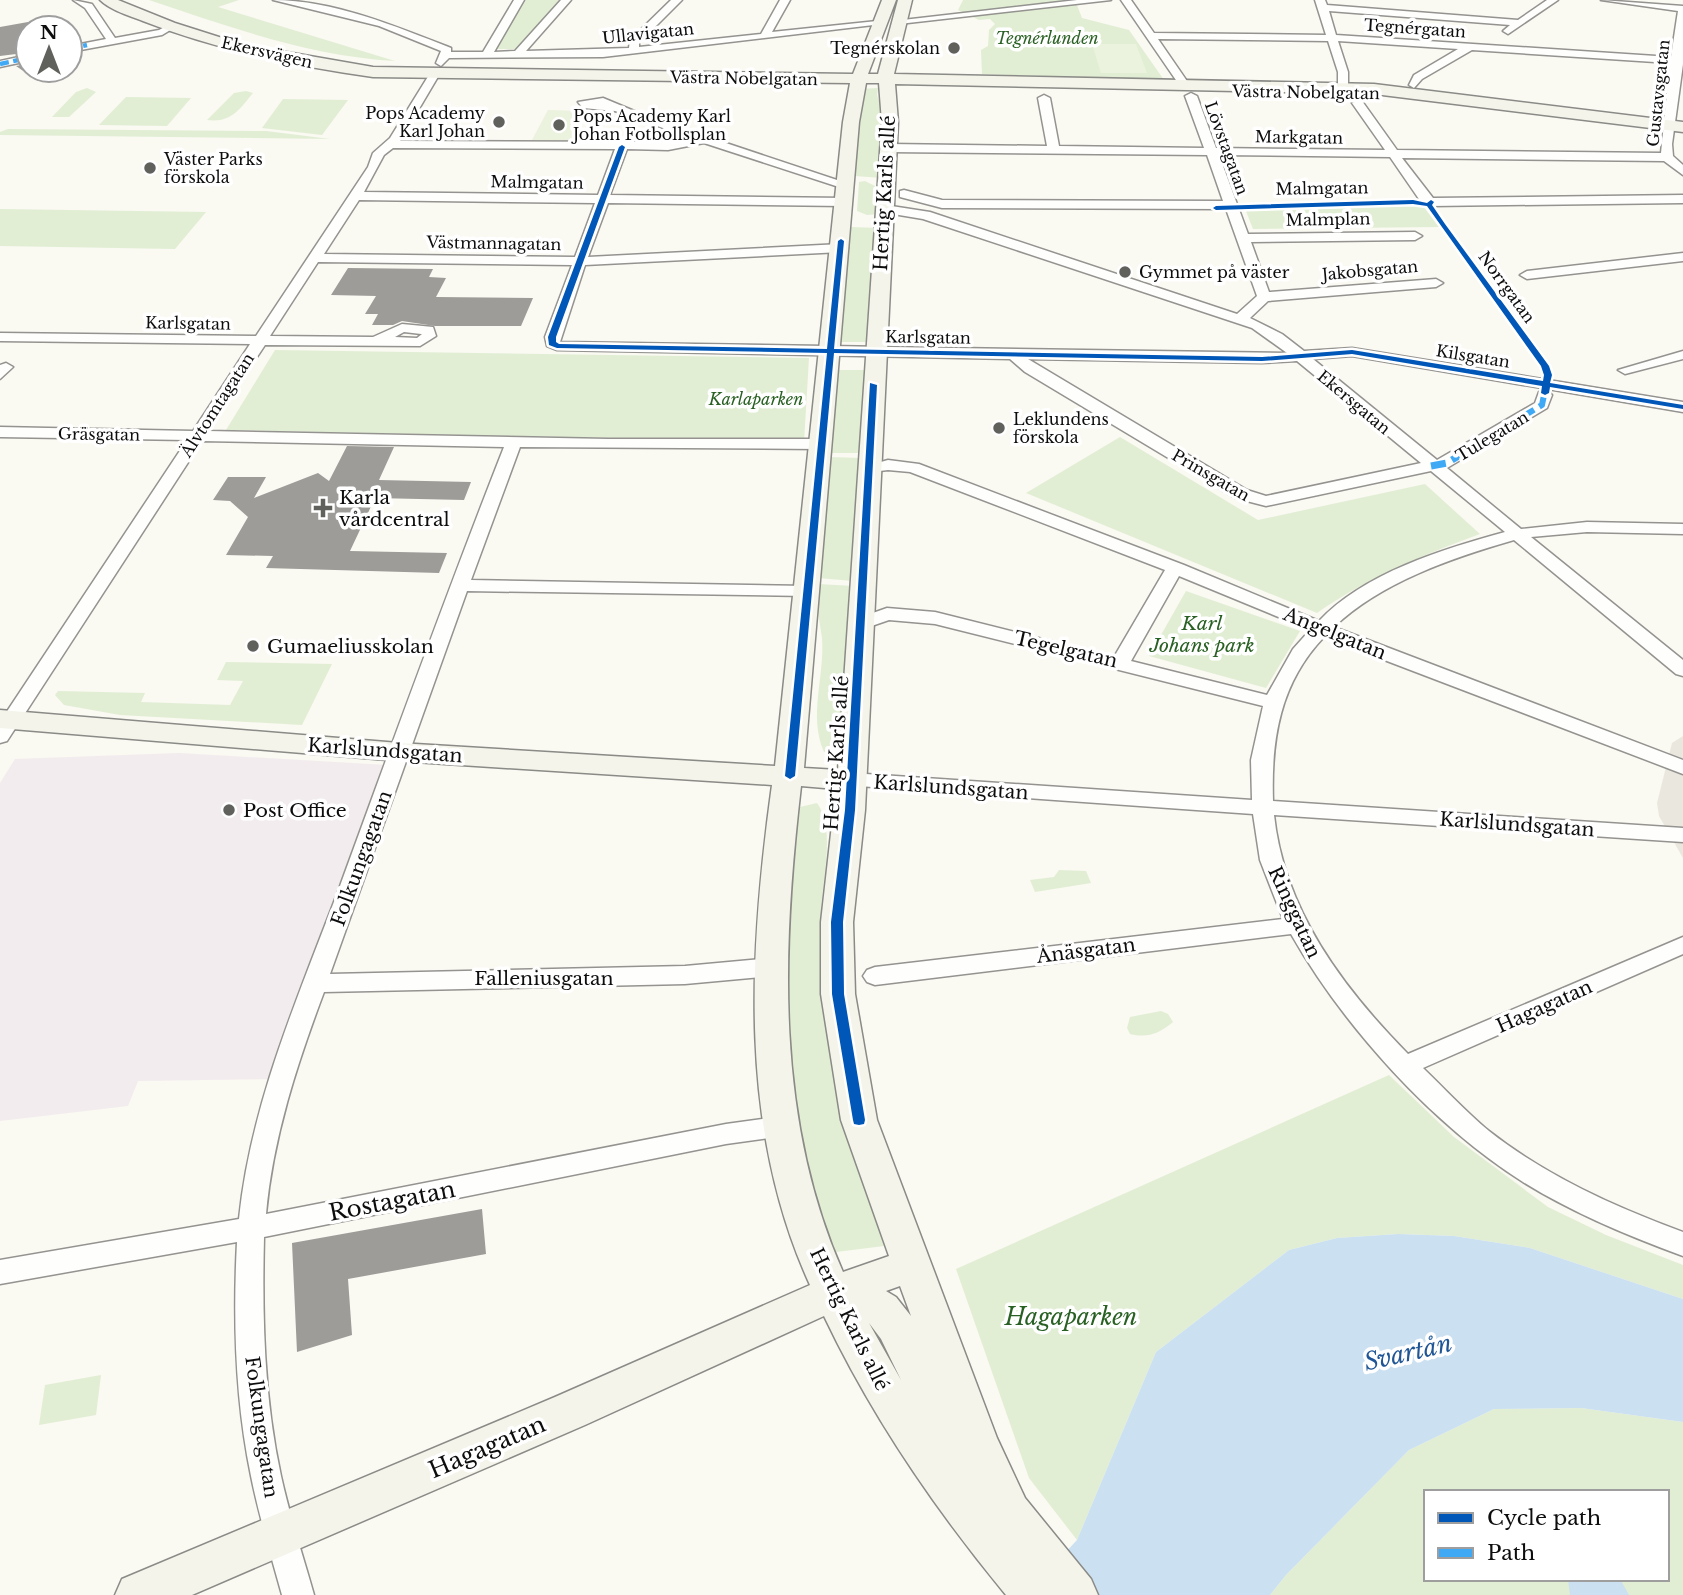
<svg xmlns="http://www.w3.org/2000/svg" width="1683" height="1595" viewBox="0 0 1683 1595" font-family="'Libre Baskerville',serif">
  <rect width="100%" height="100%" fill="#faf9f2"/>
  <polygon fill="#f2ecee" points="179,753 387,765 278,1079 138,1081 128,1106 0,1121 0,783 15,759"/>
  <g fill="#e1eed4" fill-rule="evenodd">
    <path d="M 149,0 L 239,0 L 218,7 L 395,61 C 309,56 230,27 149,0 Z"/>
    <polygon points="526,0 562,0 516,49 495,49"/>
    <polygon points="963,0 1075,0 1082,18 1129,30 1164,80 982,74 981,50 988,46 989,30 995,24 990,19 979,20 958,10"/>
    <polygon points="87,88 96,92 69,117 52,117 76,92"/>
    <polygon points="878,88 877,95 883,113 882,178 855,176 852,175 861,89"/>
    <path d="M 246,91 L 253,93 C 239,110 231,123 207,120 L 234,93 Z"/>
    <polygon points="126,97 191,98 167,126 99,125"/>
    <polygon points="283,99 348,100 322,135 262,128"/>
    <polygon points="8,129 266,131 330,139 0,135 0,132"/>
    <polygon points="865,181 875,186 878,214 867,215 857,211 859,182"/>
    <polygon points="1244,206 1423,206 1439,227 1253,229"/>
    <polygon points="0,209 206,212 175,249 0,246"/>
    <polygon points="851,227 878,228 869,342 839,342"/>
    <polygon points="275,350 809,358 804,442 226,430"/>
    <polygon points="838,370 866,370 860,453 830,453"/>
    <path d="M 1120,437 L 1258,520 L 1425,484 L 1480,534 C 1423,555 1367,578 1317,613 L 1026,493 Z"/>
    <polygon points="829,457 860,458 853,581 818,578"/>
    <path d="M 818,584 L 853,586 L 843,750 L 824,752 C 808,715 825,677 822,638 C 819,617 816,606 818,584 Z"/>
    <polygon points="1186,591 1300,631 1266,688 1149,656"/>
    <polygon points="226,662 332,664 302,725 120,715 64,705 55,695 58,691 145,693 141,702 230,705 243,681 217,680"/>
    <path d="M 817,803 C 838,832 819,888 821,923 C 828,1034 852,1140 884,1246 L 836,1252 L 813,1195 L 797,1120 L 784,997 L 797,811 L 800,807 Z"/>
    <polygon points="1059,870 1086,871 1091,883 1035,892 1030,880 1054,877"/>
    <path d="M 1161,1011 L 1168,1014 L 1173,1022 C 1158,1034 1148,1038 1130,1034 L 1127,1028 L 1130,1017 Z"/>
    <polygon points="1389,1075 1454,1137 1548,1207 1606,1235 1683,1265 1683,1299 1530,1248 1454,1236 1398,1234 1337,1238 1289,1250 1156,1352 1077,1540 1029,1478 956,1269"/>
    <polygon points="101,1375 96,1415 39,1425 45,1385"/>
    <path d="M 1581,1408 L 1683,1422 L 1683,1595 L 1270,1595 L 1286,1575 L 1409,1450 L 1494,1409 ZM 1426,1492 L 1667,1492 L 1667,1579 L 1426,1579 Z"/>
  </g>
  <g fill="#ebf2dd">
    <polygon points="1092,44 1136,44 1147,73 1101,73"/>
    <polygon points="548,110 583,111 571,141 532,140"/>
  </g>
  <polygon fill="#eae8de" points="1683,736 1683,858 1659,816 1657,803 1672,743"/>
  <g fill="#cbe0f1">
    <polygon points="1398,1234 1454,1236 1530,1248 1683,1299 1683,1422 1581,1408 1494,1409 1409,1450 1286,1575 1270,1595 1026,1595 1077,1540 1156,1352 1289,1250 1337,1238"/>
    <polygon points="1568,1579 1620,1579 1629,1595 1570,1595"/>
  </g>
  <g fill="#9d9c98">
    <polygon points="28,22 28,50 21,51 24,53 0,56 0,27"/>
    <polygon points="28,64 28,70 49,70 58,76 38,81 16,66"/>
    <polygon points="348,268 433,269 429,277 446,278 436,297 533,298 521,326 435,326 402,321 393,325 372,325 378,314 365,314 376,296 331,295"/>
    <polygon points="347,446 394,447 379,480 471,482 464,500 375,498 350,551 447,553 439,573 266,568 273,556 226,555 248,517 230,501 213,500 228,477 266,477 254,498 318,473 329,481"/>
    <polygon points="482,1209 486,1254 348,1279 352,1335 297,1352 292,1243"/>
  </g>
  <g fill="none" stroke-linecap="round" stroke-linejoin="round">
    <defs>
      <g id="street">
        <polygon points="73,0 92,4 115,38 159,30 172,23 177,26 162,35 70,52 70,46 106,39 85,8"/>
        <path d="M 273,0 C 333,0 395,26 451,48 L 451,52 L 483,52 L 514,0 L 524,0 L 494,52 L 515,51 L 561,0 L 571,0 L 526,51 L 629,48 L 630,40 L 671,0 L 682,0 L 639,43 L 639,47 L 761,34 L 780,0 L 790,0 L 772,32 L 877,21 L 882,24 L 603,57 L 449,58 L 441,66 L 436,63 L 441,51 L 379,26 Z"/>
        <polygon points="1077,0 1111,0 899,24 894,21"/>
        <path d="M 1121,0 L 1131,0 L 1154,33 L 1326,35 L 1315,0 L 1325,0 L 1327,5 L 1518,20 L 1547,0 L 1558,0 L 1508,34 L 1503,31 L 1510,25 L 1329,11 L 1336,35 L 1671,57 L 1678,11 L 1601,0 L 1683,6 L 1683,64 L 1672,144 L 1673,156 L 1683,165 L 1683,175 L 1664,161 L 1402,158 L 1433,198 L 1683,195 L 1683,203 L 1431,206 L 1421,202 L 1390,157 L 1219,155 L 1248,234 L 1415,232 L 1422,236 L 1415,240 L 1251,242 L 1269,292 L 1436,279 L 1443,283 L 1436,287 L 1268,301 L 1250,318 L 1282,334 L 1304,351 L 1352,348 L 1683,402 L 1683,412 L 1352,356 L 1313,359 L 1437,460 L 1535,403 L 1539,392 L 1549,392 L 1552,395 L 1547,408 L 1447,468 L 1521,529 L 1587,522 L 1683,524 L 1683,534 L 1587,532 L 1531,537 L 1683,660 L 1683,676 L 1676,674 L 1514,540 C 1452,558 1381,582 1334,627 L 1683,760 L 1683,774 L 1324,637 C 1280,683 1271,739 1273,801 L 1683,828 L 1683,842 L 1274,815 C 1284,910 1343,988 1408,1054 L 1683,937 L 1683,954 L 1423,1068 C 1445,1089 1466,1112 1489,1131 C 1546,1176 1615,1207 1683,1232 L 1683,1256 C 1628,1236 1573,1213 1523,1182 C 1432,1124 1344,1027 1291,934 L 875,985 L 867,982 L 863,976 L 867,970 L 875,967 L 1283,919 L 1260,860 L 1253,814 L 844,785 L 841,780 L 844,775 L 851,773 L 1252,800 L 1251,760 L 1263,706 L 935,624 L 889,620 L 860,630 L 853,628 L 851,624 L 853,620 L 887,608 L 935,612 L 1114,657 L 1165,570 L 910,472 L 888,470 L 863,473 L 863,467 L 888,460 L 919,464 L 1184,565 L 1319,621 C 1364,573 1443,549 1505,532 L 1431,471 L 1266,506 L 1235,498 L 1025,372 L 1010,359 L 557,350 L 547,346 L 545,337 L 572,265 L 318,262 L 270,336 L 373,337 L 402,324 L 433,327 L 436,336 L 420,346 L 265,345 L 208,431 L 608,439 L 821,439 L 829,444 L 821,449 L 520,447 L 471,580 L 807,586 L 816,591 L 807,596 L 467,591 L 330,974 L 685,966 L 771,958 L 779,961 L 783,967 L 779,973 L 771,976 L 685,984 L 324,992 C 297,1064 273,1137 266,1214 L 726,1124 L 783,1116 L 792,1119 L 796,1126 L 792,1133 L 783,1136 L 726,1144 L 264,1237 C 262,1317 264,1398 281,1476 C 290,1517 303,1556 314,1595 L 282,1595 C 271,1555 259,1516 251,1476 C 235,1399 233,1320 237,1242 L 0,1284 L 0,1260 L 239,1219 C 251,1102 299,995 340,886 C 394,738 447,592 504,447 L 202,441 L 7,741 L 0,743 L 0,722 L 187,440 L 0,437 L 0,427 L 193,431 L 250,344 L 0,341 L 0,333 L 256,336 L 368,167 L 373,153 L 390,138 L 429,75 L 434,72 L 439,75 L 400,141 L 668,142 L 691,138 L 615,111 L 583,108 L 578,102 L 603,98 L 651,118 L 852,185 L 842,188 L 704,143 L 668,150 L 627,149 L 610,195 L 845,198 L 851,202 L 845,206 L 608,203 L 588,257 L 841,244 L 848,248 L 841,252 L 585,265 L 560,342 L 1287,353 L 1252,328 L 923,219 L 881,212 L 881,206 L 885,205 L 930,212 L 1237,314 L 1257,296 L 1226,209 L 942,208 L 900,197 L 900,191 L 904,190 L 942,200 L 1223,201 L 1207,155 L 889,152 L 883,148 L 889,144 L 1047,146 L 1038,98 L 1044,95 L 1050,98 L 1059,146 L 1204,148 L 1185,96 L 1191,93 L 1197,96 L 1216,148 L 1385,150 L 1352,103 L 1358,100 L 1362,101 L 1397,150 L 1661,153 L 1670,63 L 1472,50 L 1422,79 L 1414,88 L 1409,85 L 1414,75 L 1458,49 L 1338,41 L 1348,72 L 1348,89 L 1343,92 L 1338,89 L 1338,72 L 1328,41 L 1158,39 L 1189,84 L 1184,87 L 1180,86 ZM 393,148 L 615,149 L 598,195 L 364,192 L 384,155 ZM 359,200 L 595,203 L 575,257 L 324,254 ZM 404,332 L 421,334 L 422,334 L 417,338 L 395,337 ZM 1028,359 L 1262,363 L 1297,361 L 1421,463 L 1266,496 L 1247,490 ZM 1179,576 L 1310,630 L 1293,649 L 1267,695 L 1131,661 Z"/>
        <polygon points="28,55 28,61 0,67 0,61"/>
        <polygon points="1683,253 1683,261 1527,279 1520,275 1527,271"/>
        <polygon points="1683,351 1683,359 1625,374 1618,370"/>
        <polygon points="6,363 13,367 0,379 0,365"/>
      </g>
      <path id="secondary" d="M 100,0 L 118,0 L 175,23 L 241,44 L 373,67 L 853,74 L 882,0 L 896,0 L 868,74 L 878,74 L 898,0 L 912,0 L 894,74 L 1374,84 L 1683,122 L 1683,132 L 1374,94 L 895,84 L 898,122 L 865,810 L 853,922 L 855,994 L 877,1120 L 997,1438 L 1025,1498 L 1091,1579 L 1098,1595 L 1006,1595 C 935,1509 872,1417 824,1316 L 585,1425 L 192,1595 L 115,1595 L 122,1579 L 555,1397 L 810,1285 C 738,1128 749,951 772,785 L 399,761 L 0,728 L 0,710 L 399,743 L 775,766 L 843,122 L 850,83 L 373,77 C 294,66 218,50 143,21 C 130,16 110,10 100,0 ZM 866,83 L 879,83 L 882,122 L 838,770 L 804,768 L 859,122 ZM 801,786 L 836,789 L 821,922 L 821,994 L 841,1120 L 889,1256 L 843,1272 C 775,1119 782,949 801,786 ZM 900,1286 L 911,1316 L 896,1297 L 886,1291 ZM 869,1323 L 881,1339 L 901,1380 Z"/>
    </defs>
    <use href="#street" stroke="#949390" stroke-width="3"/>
    <use href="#secondary" stroke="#8a8a87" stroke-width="3"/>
    <use href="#street" fill="#fefefd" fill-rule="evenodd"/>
    <use href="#secondary" fill="#f4f4ea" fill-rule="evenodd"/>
    <g stroke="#3fa9f5" stroke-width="4.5" stroke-dasharray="9 4.5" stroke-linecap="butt">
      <polyline points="70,49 87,45"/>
      <polyline points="0,64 28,58"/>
    </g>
    <polyline stroke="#3fa9f5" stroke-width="6" stroke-dasharray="11 6" stroke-linecap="butt" points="1510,424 1542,405 1544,395"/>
    <polyline stroke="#3fa9f5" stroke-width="7" stroke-dasharray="15 7" stroke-linecap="butt" points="1431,466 1447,463 1513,423"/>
    <defs>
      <g id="cycleway">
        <polygon points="622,145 625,147 556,337 556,342 559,344 827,349 838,241 841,239 844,241 834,349 1262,357 1352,350 1543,381 1544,375 1541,366 1427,206 1413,204 1216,210 1213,208 1216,206 1413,200 1427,203 1431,200 1434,202 1432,205 1445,224 1549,366 1552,375 1550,383 1683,405 1683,409 1550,387 1549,393 1545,395 1541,393 1542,386 1352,354 1262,361 834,353 795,776 790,779 785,776 827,353 557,348 549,345 548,337 619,147"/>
        <polygon points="870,383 877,385 855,810 843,922 844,994 865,1120 864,1124 859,1125 854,1124 853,1120 832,994 831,922 845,810"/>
      </g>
    </defs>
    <use href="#cycleway" stroke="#fff" stroke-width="5"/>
    <use href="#cycleway" fill="#0057b8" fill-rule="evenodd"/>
  </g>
  <g fill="#60605d" stroke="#fff" stroke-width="2.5">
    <circle cx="954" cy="48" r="7"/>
    <circle cx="499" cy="122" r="7"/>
    <circle cx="559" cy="125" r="7"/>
    <circle cx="150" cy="168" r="7"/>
    <circle cx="1125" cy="272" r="7"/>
    <circle cx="999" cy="428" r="7"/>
    <path d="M319.5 497.5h7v7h7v7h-7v7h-7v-7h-7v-7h7z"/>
    <circle cx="253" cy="646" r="7"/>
    <circle cx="229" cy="810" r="7"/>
  </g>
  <g text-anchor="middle" stroke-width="7" stroke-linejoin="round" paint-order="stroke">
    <g font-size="16" fill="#0d0d0d" stroke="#fff">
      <text transform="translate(1415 28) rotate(4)" y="6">Tegnérgatan</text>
      <text transform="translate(648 33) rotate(-6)" y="6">Ullavigatan</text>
      <text transform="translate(267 52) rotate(13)" y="6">Ekersvägen</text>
      <text transform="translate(744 78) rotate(1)" y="6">Västra Nobelgatan</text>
      <text transform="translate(1306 92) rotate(1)" y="6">Västra Nobelgatan</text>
      <text transform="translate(1658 93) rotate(-84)" y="6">Gustavsgatan</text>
      <text transform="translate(1299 137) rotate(1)" y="6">Markgatan</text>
      <text transform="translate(1227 148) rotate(70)" y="6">Lövstagatan</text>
      <text transform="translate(537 182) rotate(1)" y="6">Malmgatan</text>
      <text transform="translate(1322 188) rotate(-1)" y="6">Malmgatan</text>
      <text transform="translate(1328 219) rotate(-1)" y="6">Malmplan</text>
      <text transform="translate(494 243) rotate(1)" y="6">Västmannagatan</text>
      <text transform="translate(1370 270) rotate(-5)" y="6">Jakobsgatan</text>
      <text transform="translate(1507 287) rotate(54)" y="6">Norrgatan</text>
      <text transform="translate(188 323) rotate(1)" y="6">Karlsgatan</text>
      <text transform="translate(928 337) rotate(1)" y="6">Karlsgatan</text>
      <text transform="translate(1473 356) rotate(9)" y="6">Kilsgatan</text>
      <text transform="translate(1354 402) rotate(40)" y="6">Ekersgatan</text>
      <text transform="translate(217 405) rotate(-57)" y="6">Älvtomtagatan</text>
      <text transform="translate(99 434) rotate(1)" y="6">Gräsgatan</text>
      <text transform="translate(1492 436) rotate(-31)" y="6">Tulegatan</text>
      <text transform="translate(1211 475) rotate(30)" y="6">Prinsgatan</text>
    </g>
    <g font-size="16" font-style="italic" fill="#296023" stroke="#fff">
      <text x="1047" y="44">Tegnérlunden</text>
      <text x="756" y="405">Karlaparken</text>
    </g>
    <g font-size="16" fill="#0d0d0d" stroke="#fff" text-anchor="start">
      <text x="940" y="54" text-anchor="end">Tegnérskolan</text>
      <text x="485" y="119" text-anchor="end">Pops Academy<tspan x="485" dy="18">Karl Johan</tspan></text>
      <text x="573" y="122">Pops Academy Karl<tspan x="573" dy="18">Johan Fotbollsplan</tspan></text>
      <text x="164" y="165">Väster Parks<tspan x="164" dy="18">förskola</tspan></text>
      <text x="1139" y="278">Gymmet på väster</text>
      <text x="1013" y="425">Leklundens<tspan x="1013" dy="18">förskola</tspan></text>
    </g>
    <g font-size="19" fill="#0d0d0d" stroke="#fff">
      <text transform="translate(884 193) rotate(-87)" y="7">Hertig Karls allé</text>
      <text transform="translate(1335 633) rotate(22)" y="7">Angelgatan</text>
      <text transform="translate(1066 649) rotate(13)" y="7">Tegelgatan</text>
      <text transform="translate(385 750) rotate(4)" y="7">Karlslundsgatan</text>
      <text transform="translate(836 753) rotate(-86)" y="7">Hertig Karls allé</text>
      <text transform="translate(951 787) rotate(4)" y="7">Karlslundsgatan</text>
      <text transform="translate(1517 824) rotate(4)" y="7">Karlslundsgatan</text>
      <text transform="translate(361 858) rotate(-70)" y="7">Folkungagatan</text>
      <text transform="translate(1295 912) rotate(65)" y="7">Ringgatan</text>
      <text transform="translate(1086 950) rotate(-7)" y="7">Ånäsgatan</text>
      <text x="544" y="985">Falleniusgatan</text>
      <text transform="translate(1544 1006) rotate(-24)" y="7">Hagagatan</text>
      <text transform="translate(850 1319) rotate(64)" y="7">Hertig Karls allé</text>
      <text transform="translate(262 1427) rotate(82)" y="7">Folkungagatan</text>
    </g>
    <g font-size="19" fill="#0d0d0d" stroke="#fff" text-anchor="start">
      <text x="339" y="504">Karla<tspan x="339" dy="22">vårdcentral</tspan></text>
      <text x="267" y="653">Gumaeliusskolan</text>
      <text x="243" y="817">Post Office</text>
    </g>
    <g font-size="19" font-style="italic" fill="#296023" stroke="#fff">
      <text x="1202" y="630">Karl<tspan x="1202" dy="22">Johans park</tspan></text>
    </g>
    <g font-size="23" fill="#0d0d0d" stroke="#fff">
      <text transform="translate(392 1201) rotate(-11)" y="8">Rostagatan</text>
      <text transform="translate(487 1447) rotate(-23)" y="8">Hagagatan</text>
    </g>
    <g font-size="23" font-style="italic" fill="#296023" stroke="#fff">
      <text x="1071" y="1325">Hagaparken</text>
    </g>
    <g font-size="24" font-style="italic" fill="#205695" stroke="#fff">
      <text transform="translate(1408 1353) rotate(-13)" y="8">Svartån</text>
    </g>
  </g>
  <rect x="1424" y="1490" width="245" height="91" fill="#ffffff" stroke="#9e9e9e" stroke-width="2"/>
  <rect x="1438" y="1513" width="35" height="10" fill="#0057b8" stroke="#9e9e9e" stroke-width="2"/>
  <text x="1487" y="1525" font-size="21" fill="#0d0d0d">Cycle path</text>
  <rect x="1438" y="1548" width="35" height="10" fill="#3fa9f5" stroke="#9e9e9e" stroke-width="2"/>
  <text x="1487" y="1560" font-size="21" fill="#0d0d0d">Path</text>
  <g transform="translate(49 49)"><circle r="33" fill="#ffffff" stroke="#9e9e9e" stroke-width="2"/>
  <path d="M0-5L12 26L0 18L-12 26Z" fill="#60605d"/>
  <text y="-10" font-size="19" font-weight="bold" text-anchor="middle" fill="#0d0d0d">N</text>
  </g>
</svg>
